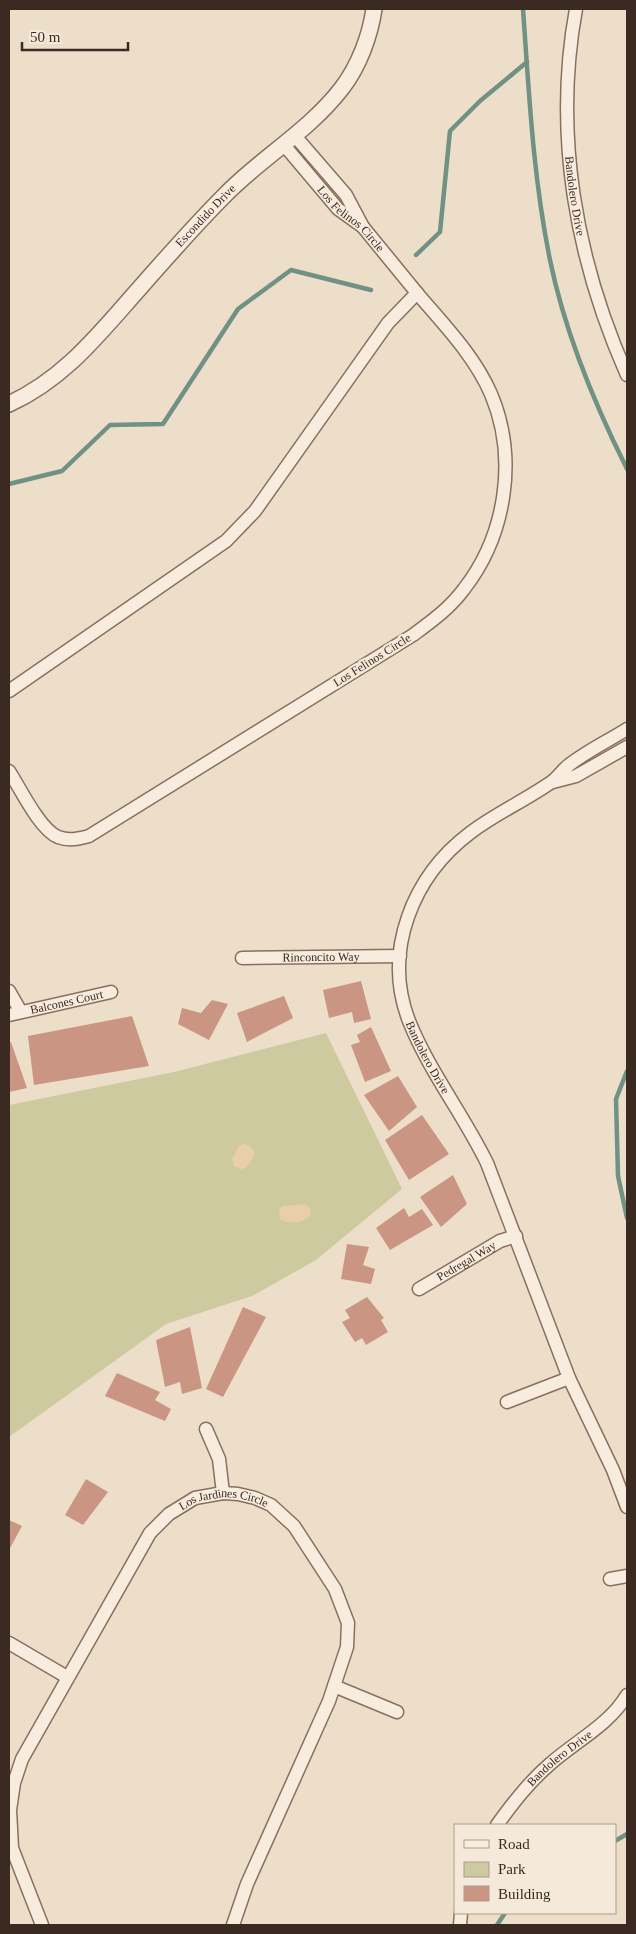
<svg xmlns="http://www.w3.org/2000/svg" width="636" height="1934" viewBox="0 0 636 1934" font-family="Georgia,serif">
  <rect width="100%" height="100%" fill="#eddeca"/>
  <polygon fill="#ccca9e" points="326,1033 402,1189 316,1260 252,1296 166,1324 9,1437 9,1105 174,1072"/>
  <g fill="#e8cea9">
    <polygon points="243,1143 251,1147 255,1154 246,1168 240,1169 234,1166 232,1159 239,1146"/>
    <path d="M 305,1204 L 310,1208 L 311,1213 C 307,1224 289,1225 280,1219 L 279,1211 L 282,1206 Z"/>
  </g>
  <g fill="none" stroke-linecap="round" stroke-linejoin="round">
    <g stroke="#719184" stroke-width="4.5">
      <path d="M 523,9 C 529,93 533,177 550,260 C 565,333 594,403 627,469"/>
      <polyline points="416,255 440,232 450,131 480,101 527,62"/>
      <polyline points="9,484 62,471 110,425 163,424 238,309 291,270 371,290"/>
      <polyline points="627,1071 616,1099 618,1176 627,1218"/>
      <polyline points="615,1841 627,1834"/>
      <polyline points="497,1925 505,1913"/>
    </g>
  </g>
  <g fill="#ca9582">
    <polygon points="361,981 371,1019 354,1023 352,1012 329,1018 323,990"/>
    <polygon points="284,996 293,1018 247,1042 237,1013"/>
    <polygon points="212,1000 228,1004 209,1040 178,1024 182,1008 201,1013"/>
    <polygon points="132,1016 149,1066 34,1085 28,1036"/>
    <polygon points="371,1027 391,1071 365,1082 351,1045 360,1042 357,1035"/>
    <polygon points="11,1042 27,1088 9,1092 9,1043"/>
    <polygon points="398,1076 417,1107 389,1131 364,1095"/>
    <polygon points="422,1115 449,1154 409,1180 385,1140"/>
    <polygon points="453,1175 467,1204 441,1227 420,1197"/>
    <polygon points="404,1208 409,1217 422,1209 433,1225 390,1250 376,1228"/>
    <polygon points="347,1244 369,1247 363,1265 375,1269 371,1284 341,1279"/>
    <polygon points="367,1297 384,1318 381,1320 388,1332 366,1345 362,1338 355,1342 342,1322 350,1318 345,1310"/>
    <polygon points="243,1307 266,1317 223,1397 206,1389"/>
    <polygon points="190,1327 202,1388 182,1394 180,1382 165,1387 156,1340"/>
    <polygon points="117,1373 160,1392 155,1400 171,1409 165,1421 105,1396"/>
    <polygon points="86,1479 108,1492 83,1525 65,1515"/>
    <polygon points="9,1520 22,1526 9,1550"/>
  </g>
  <g fill="none" stroke-linecap="round" stroke-linejoin="round">
    <defs>
      <g id="minor">
        <path id="s1" d="M 576,9 C 553,134 576,260 627,375"/>
        <polyline points="295,136 346,195 363,227"/>
        <path id="s2" d="M 284,145 L 338,209 L 363,227 L 417,293"/>
        <path d="M 9,691 L 226,541 L 255,511 L 388,323 L 417,293 C 444,325 474,355 491,394 C 518,458 506,535 464,589 C 450,608 432,621 413,635 L 89,836 C 78,839 69,841 58,837 C 40,830 20,788 9,771"/>
        <path id="s3" d="M 627,729 C 608,741 587,751 569,765 C 562,770 558,778 550,783 C 524,801 495,814 470,833 C 413,876 382,951 409,1021 C 429,1071 463,1114 487,1163 L 569,1378 L 613,1470 L 627,1507"/>
        <polyline points="553,782 576,776 627,747"/>
        <path id="s4" d="M 242,958 L 400,956"/>
        <polyline points="9,991 21,1012"/>
        <path id="s5" d="M 9,1015 L 111,992"/>
        <path id="s6" d="M 419,1289 L 500,1241 L 516,1236"/>
        <polyline points="507,1402 569,1378"/>
        <polyline points="206,1429 219,1459 223,1493"/>
        <polyline points="610,1579 627,1576"/>
        <polyline points="9,1643 67,1677"/>
        <polyline points="334,1686 397,1712"/>
        <path id="s7" d="M 497,1825 C 513,1803 529,1782 550,1764 C 576,1741 609,1725 627,1695"/>
        <path id="s8" d="M 42,1925 L 12,1848 L 10,1810 L 14,1783 L 22,1759 L 150,1533 L 169,1514 L 195,1498 L 223,1493 L 238,1494 L 255,1498 L 271,1505 L 294,1526 L 335,1589 L 348,1623 L 347,1647 L 329,1701 L 247,1884 L 233,1925"/>
        <polyline points="460,1925 461,1913"/>
      </g>
      <g id="tertiary">
        <path id="s9" d="M 9,404 C 64,379 99,334 138,290 C 166,258 194,226 225,195 C 262,157 309,131 342,88 C 359,66 370,36 374,9"/>
      </g>
    </defs>
    <use href="#minor" stroke="#8a6f5f" stroke-width="15"/>
    <use href="#tertiary" stroke="#8a6f5f" stroke-width="18"/>
    <use href="#minor" stroke="#f8ecde" stroke-width="12"/>
    <use href="#tertiary" stroke="#f8ecde" stroke-width="15"/>
  </g>
  <g text-anchor="middle" stroke-width="4.5" stroke-linejoin="round" paint-order="stroke">
    <g font-size="12" fill="#3b2a22" stroke="#f5e9da">
      <text dy="4" stroke="none"><textPath href="#s1" startOffset="188">Bandolero Drive</textPath></text>
      <text dy="4" stroke="none"><textPath href="#s9" startOffset="274">Escondido Drive</textPath></text>
      <text dy="4" stroke="none"><textPath href="#s2" startOffset="100">Los Felinos Circle</textPath></text>
      <text transform="translate(372 660) rotate(-32)" y="4">Los Felinos Circle</text>
      <text dy="4" stroke="none"><textPath href="#s4" startOffset="79">Rinconcito Way</textPath></text>
      <text dy="4" stroke="none"><textPath href="#s5" startOffset="59">Balcones Court</textPath></text>
      <text dy="4" stroke="none"><textPath href="#s3" startOffset="442">Bandolero Drive</textPath></text>
      <text dy="4" stroke="none"><textPath href="#s6" startOffset="55">Pedregal Way</textPath></text>
      <text dy="4" stroke="none"><textPath href="#s8" startOffset="519">Los Jardines Circle</textPath></text>
      <text dy="4" stroke="none"><textPath href="#s7" startOffset="92">Bandolero Drive</textPath></text>
    </g>
  </g>
  <rect width="636" height="1934" fill="none" stroke="#3b2a22" stroke-width="20"/>
  <rect x="454" y="1824" width="162" height="90" fill="#f5e9da" stroke="#ab9d90"/>
  <rect x="464" y="1840" width="25" height="8" fill="#f8ecde" stroke="#ab9d90"/>
  <text x="498" y="1849" font-size="15" fill="#3b2a22">Road</text>
  <rect x="464" y="1862" width="25" height="15" fill="#ccca9e" stroke="#ab9d90"/>
  <text x="498" y="1874" font-size="15" fill="#3b2a22">Park</text>
  <rect x="464" y="1886" width="25" height="15" fill="#ca9582" stroke="#ab9d90"/>
  <text x="498" y="1899" font-size="15" fill="#3b2a22">Building</text>
  <path d="M22 42v8h106v-8" fill="none" stroke="#3b2a22" stroke-width="2.5"/>
  <text x="30" y="42" font-size="15" fill="#3b2a22" stroke="#f5e9da" stroke-width="4" paint-order="stroke">50 m</text>
</svg>
